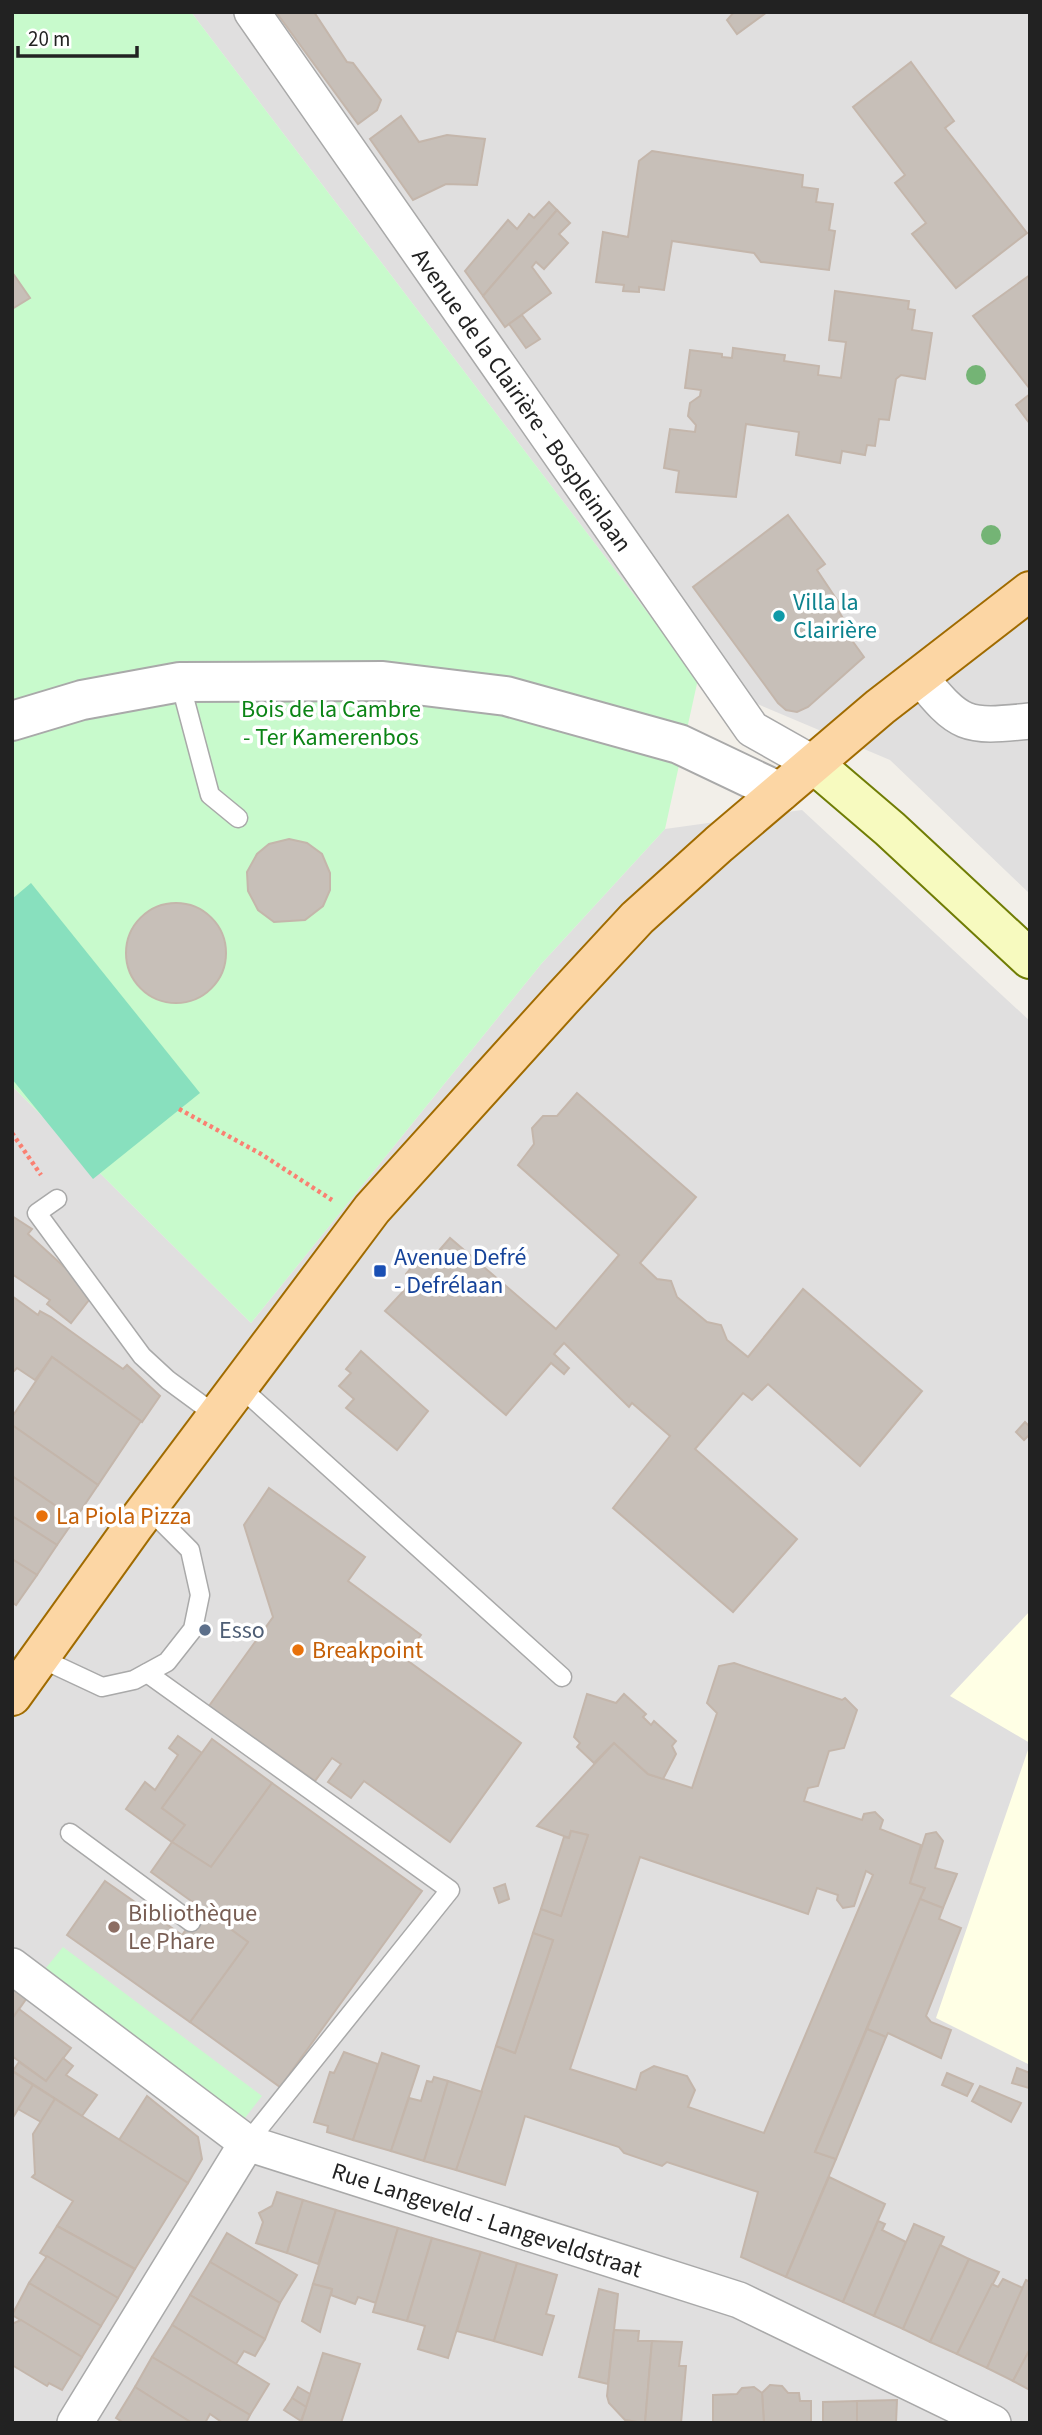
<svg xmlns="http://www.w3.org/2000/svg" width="1042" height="2435" viewBox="0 0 1042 2435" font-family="'Source Sans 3',sans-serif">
  <rect width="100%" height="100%" fill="#f2efe9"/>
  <g fill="#e0dfdf">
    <polygon points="191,12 1030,12 1030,894 890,760 698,679"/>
    <polygon points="802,810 1030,1021 1030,2423 12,2423 12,1086 251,1323 542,963 665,829"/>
  </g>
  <g fill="#ffffe5">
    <polygon points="1030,1611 1030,1743 950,1696"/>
    <polygon points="1030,1744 1030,2065 936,2018"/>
  </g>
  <g fill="#c8facc">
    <polygon points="12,12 191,12 698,679 665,829 542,963 251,1323 12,1086"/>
    <polygon points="63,1947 262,2096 241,2123 41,1974"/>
  </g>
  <polygon fill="#88e0be" points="31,883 200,1093 93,1179 12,1079 12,899"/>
  <g fill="#c7bfb8" stroke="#c4b6ab" stroke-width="2" fill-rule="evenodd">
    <polygon points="276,12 314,12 347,62 353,63 381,100 377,110 358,124"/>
    <polygon points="734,12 767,12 737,34 727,20"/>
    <polygon points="911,62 954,121 945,128 1027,233 956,288 912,234 926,223 895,183 905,175 853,107"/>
    <polygon points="401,116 419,142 447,135 485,139 477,185 446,184 413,200 370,139"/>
    <polygon points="652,151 803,175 802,187 818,189 816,202 833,204 829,230 835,231 829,270 761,262 754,253 672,241 664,290 639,287 639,292 623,291 624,285 596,282 603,232 628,237 639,161"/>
    <polygon points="549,202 557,210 483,296 465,271 508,220 517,229 529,214 534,218"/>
    <polygon points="557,210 570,223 559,234 568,243 544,269 536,262 532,267 551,293 505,327 483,296"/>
    <polygon points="12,272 30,298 12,309"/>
    <polygon points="1030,275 1030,389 973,316"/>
    <polygon points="835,291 909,301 908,309 915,310 912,330 932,333 925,379 901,375 896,379 889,420 879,419 875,446 867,445 865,455 842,451 840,463 796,455 799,432 746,424 736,497 676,492 679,471 664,468 670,429 695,432 696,425 688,416 690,403 700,396 701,390 685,388 690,350 722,354 722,357 732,358 733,348 785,355 784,361 819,366 818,375 841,378 846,342 829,340"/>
    <polygon points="522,315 540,339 526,348 509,324"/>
    <polygon points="1030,394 1030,424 1016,405"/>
    <polygon points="788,515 825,564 817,570 843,609 839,612 845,621 853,622 857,628 856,635 851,639 864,657 808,707 797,712 786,710 778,703 693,587"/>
    <polygon points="289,839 307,843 322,854 330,873 330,890 323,906 305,920 274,922 258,910 248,891 247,872 257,854 269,844"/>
    <circle cx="176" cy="953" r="50"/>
    <polygon points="577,1093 696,1197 640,1263 657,1279 671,1281 677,1297 707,1322 721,1325 727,1340 748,1357 803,1289 922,1391 860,1466 768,1384 752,1400 743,1393 695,1449 797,1539 733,1612 613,1508 670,1436 632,1403 629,1407 564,1343 554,1354 569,1368 564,1374 551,1363 506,1415 385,1311 410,1284 406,1274 416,1262 429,1262 450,1238 556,1329 619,1255 518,1165 534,1144 532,1128 543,1116 557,1116"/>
    <polygon points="12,1216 32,1229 28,1234 72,1274 89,1300 71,1323 47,1304 50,1300 12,1274"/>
    <polygon points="12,1296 38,1315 40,1311 51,1317 123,1369 127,1365 160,1396 142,1422 52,1357 35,1380 17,1368 12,1373"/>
    <polygon points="361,1351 428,1411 397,1450 346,1408 354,1399 339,1386 351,1373 346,1369"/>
    <polygon points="52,1357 141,1421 98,1485 12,1425 12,1417"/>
    <polygon points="1025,1422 1030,1427 1030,1434 1024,1440 1016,1432"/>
    <polygon points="12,1425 98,1485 75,1519 12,1476"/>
    <polygon points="12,1476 75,1519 57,1545 12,1516"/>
    <polygon points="269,1488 365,1557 348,1581 421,1635 404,1658 521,1743 450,1842 364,1781 351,1798 328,1782 341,1764 332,1758 315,1781 209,1706 273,1617 244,1525"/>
    <polygon points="12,1516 57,1545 37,1575 12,1559"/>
    <polygon points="12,1559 37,1575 16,1605 12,1602"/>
    <path d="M 734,1663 L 842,1700 L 845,1698 L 857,1710 L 844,1748 L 829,1751 L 818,1786 L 808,1788 L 804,1801 L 862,1820 L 864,1814 L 875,1812 L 883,1820 L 880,1829 L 921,1845 L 910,1883 L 925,1888 L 815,2152 L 836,2159 L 786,2277 L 741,2257 L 758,2192 L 667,2162 L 662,2166 L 624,2153 L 619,2147 L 525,2116 L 505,2185 L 456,2170 L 496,2046 L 515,2053 L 553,1940 L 533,1933 L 541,1909 L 561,1916 L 588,1835 L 571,1831 L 569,1838 L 537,1826 L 614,1743 L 648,1774 L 692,1788 L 717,1713 L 707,1703 L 719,1666 ZM 640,1857 L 808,1914 L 817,1888 L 838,1895 L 837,1900 L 843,1908 L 854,1906 L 866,1871 L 873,1875 L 764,2133 L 688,2107 L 695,2090 L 687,2076 L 654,2066 L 641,2073 L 636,2090 L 570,2069 Z"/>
    <polygon points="587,1694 616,1703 624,1694 646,1714 643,1717 651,1725 654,1721 676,1741 672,1746 676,1754 663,1779 648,1774 614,1743 594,1763 577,1747 580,1743 574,1737"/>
    <polygon points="178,1736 202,1753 162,1808 185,1825 172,1842 126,1809 145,1782 155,1790 178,1755 169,1748"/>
    <polygon points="212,1739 272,1783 211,1867 172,1842 185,1825 162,1808"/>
    <polygon points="272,1783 422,1891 280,2087 190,2022 248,1942 151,1872 172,1842 211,1867"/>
    <polygon points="571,1831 588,1835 561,1916 541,1909 564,1837 569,1838"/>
    <polygon points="936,1832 943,1841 935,1868 957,1874 943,1908 920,1899 925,1888 910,1883 926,1834"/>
    <polygon points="105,1881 182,1935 202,1908 248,1942 190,2022 67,1935"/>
    <polygon points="505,1884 509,1899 499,1903 494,1888"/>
    <polygon points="920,1899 943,1908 939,1919 961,1928 926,2016 931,2022 951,2030 941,2058 888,2033 886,2037 867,2029"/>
    <polygon points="533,1933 553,1940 515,2053 496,2046"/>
    <polygon points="12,1982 31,1992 12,2019"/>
    <polygon points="19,2009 71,2048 46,2081 12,2056 12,2019"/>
    <polygon points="867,2029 886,2037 836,2159 815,2152"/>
    <polygon points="344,2052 378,2064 353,2140 327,2132 328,2126 314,2122 330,2072 334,2073"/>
    <polygon points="382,2053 419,2066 391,2151 353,2140"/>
    <polygon points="63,2058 73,2066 66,2075 97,2095 82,2116 13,2071 19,2062 46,2081"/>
    <polygon points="1017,2068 1030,2073 1029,2088 1012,2083"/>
    <polygon points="12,2071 33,2085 12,2119"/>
    <polygon points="947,2073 973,2084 967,2096 942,2085"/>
    <polygon points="434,2077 448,2081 424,2161 391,2151 409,2098 421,2101 427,2081 432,2082"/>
    <polygon points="448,2081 482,2092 456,2170 424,2161"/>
    <polygon points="33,2085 55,2099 41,2122 18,2109"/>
    <polygon points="980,2086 1021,2103 1011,2122 972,2101"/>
    <polygon points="147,2096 198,2137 202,2159 188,2183 119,2140"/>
    <polygon points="55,2099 188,2183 135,2269 57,2226 73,2201 32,2177 35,2174 33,2134"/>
    <polygon points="829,2177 885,2204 843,2302 786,2277"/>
    <polygon points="277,2192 303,2200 287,2253 256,2243 263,2222 259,2213 272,2206"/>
    <polygon points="303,2200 336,2210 318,2264 287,2253"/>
    <polygon points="336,2210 398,2228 376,2303 358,2297 355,2304 331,2295 332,2289 313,2284"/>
    <polygon points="878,2221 885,2224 882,2230 906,2242 874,2316 843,2302"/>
    <polygon points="914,2224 944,2237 903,2329 874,2316"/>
    <polygon points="57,2226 135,2269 118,2298 40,2253"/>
    <polygon points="398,2228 432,2238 407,2321 373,2312"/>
    <polygon points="227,2233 297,2275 280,2303 210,2262"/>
    <polygon points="432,2238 481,2252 448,2358 418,2349 425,2326 407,2321"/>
    <polygon points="940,2245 969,2259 930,2342 903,2329"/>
    <polygon points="481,2252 517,2263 494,2341 457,2331"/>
    <polygon points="47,2256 118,2298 101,2326 29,2283"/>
    <polygon points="969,2259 999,2272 957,2354 930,2342"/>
    <polygon points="210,2262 280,2303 265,2339 190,2295"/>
    <polygon points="517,2263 557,2275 546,2314 554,2316 542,2355 494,2341"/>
    <polygon points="1003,2279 1023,2288 987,2368 957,2354 992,2284 998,2287"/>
    <polygon points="1026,2280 1030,2282 1030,2349 1013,2381 987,2368"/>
    <polygon points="29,2283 101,2326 82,2357 12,2315"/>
    <polygon points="313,2284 332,2289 320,2332 302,2321"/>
    <polygon points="599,2289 618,2294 608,2384 579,2377"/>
    <polygon points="190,2295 265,2339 255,2356 244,2351 236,2364 172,2325"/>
    <polygon points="21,2320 82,2357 62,2390 49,2383 47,2386 12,2365 12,2324"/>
    <polygon points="172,2325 269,2384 250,2415 152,2357"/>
    <polygon points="614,2330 639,2331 638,2341 652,2341 645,2423 625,2420 609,2403 607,2396"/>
    <polygon points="652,2341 682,2342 679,2366 686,2366 681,2423 645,2423"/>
    <polygon points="1030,2349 1030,2390 1013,2381"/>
    <polygon points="323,2353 360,2364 341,2423 301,2423"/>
    <polygon points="152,2357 250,2415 246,2423 223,2423 210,2414 205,2423 192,2423 135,2387"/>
    <polygon points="770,2385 782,2386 788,2393 799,2393 800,2401 811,2401 811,2423 764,2423 762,2393"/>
    <polygon points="135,2387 184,2418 192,2423 124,2423 116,2418"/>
    <polygon points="298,2387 310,2394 306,2407 292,2398"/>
    <polygon points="754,2387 762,2393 764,2423 713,2423 713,2395 737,2394 742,2388"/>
    <polygon points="292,2398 306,2407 301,2421 284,2410"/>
    <polygon points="897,2400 896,2423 857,2423 857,2401"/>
    <polygon points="857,2401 857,2423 823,2423 823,2402"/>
  </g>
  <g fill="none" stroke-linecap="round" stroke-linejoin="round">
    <defs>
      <g id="service">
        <polyline points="180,682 210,795 238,818"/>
        <polyline points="57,1199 37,1213 142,1356 168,1380 217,1416"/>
        <polyline points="239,1386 562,1677"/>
        <polyline points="40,1658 102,1687 134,1680 167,1662 193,1629 200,1595 190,1550 148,1508"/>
        <polyline points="147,1673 450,1890 247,2143"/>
        <polyline points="70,1833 191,1922"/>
      </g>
      <g id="minor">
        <polyline points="252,12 752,729 814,764"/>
        <path d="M 919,676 C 960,726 964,728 1030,721"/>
        <polyline points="12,1966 247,2143 739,2300 993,2423"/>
        <polyline points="75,2423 247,2143"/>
      </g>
      <polyline id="tertiary" points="12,721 82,700 180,682 383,681 506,696 679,744 780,792"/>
      <polyline id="secondary" points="814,764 890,829 1030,959"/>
      <polyline id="primary" points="12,1696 134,1526 372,1209 561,1000 637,918 719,844 880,707 1030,591"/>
    </defs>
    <use href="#service" stroke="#a9a9a9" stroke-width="21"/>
    <use href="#minor" stroke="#a9a9a9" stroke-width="38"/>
    <use href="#tertiary" stroke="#a9a9a9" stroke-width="42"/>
    <use href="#secondary" stroke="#707d05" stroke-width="42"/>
    <use href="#primary" stroke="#a06b00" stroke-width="42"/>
    <g stroke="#fa8072" stroke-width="4.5" stroke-dasharray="3.5 3.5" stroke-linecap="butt">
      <polyline points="179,1109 261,1154 332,1200"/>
      <polyline points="12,1133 41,1175"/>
    </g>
    <use href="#service" stroke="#fff" stroke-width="18"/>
    <use href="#minor" stroke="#fff" stroke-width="35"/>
    <use href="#tertiary" stroke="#fff" stroke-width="38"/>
    <use href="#secondary" stroke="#f7fabf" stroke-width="38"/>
    <use href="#primary" stroke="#fcd6a4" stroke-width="38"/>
  </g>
  <g fill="#74b475">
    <circle cx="976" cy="375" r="10"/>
    <circle cx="991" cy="535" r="10"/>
  </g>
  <circle fill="#0f9aa8" stroke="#fff" stroke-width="2.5" cx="779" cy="616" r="7"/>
  <rect fill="#1a4fb4" stroke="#fff" stroke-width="2.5" x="373" y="1264" width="14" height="14" rx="3.5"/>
  <g fill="#e8710a" stroke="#fff" stroke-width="2.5">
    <circle cx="42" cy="1516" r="7"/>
    <circle cx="298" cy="1650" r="7"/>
  </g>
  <circle fill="#5c6f8a" stroke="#fff" stroke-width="2.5" cx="205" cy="1630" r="7"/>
  <circle fill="#8d6e63" stroke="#fff" stroke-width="2.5" cx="114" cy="1927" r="7"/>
  <g text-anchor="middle" stroke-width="7" stroke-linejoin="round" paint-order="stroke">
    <g font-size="24" fill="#222" stroke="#fff">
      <text transform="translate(522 400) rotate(55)" y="8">Avenue de la Clairière - Bospleinlaan</text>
      <text transform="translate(487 2220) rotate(18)" y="8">Rue Langeveld - Langeveldstraat</text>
    </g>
    <g font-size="24" fill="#0d838f" stroke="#fff" text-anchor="start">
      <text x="793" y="610">Villa la<tspan x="793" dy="28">Clairière</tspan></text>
    </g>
    <g font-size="24" fill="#0c8416" stroke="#fff">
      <text x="331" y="717">Bois de la Cambre<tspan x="331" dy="28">- Ter Kamerenbos</tspan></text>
    </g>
    <g font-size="24" fill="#164399" stroke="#fff" text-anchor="start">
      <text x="394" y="1265">Avenue Defré<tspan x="394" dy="28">- Defrélaan</tspan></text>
    </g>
    <g font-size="24" fill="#c56008" stroke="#fff" text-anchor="start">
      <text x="56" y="1524">La Piola Pizza</text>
      <text x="312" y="1658">Breakpoint</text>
    </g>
    <g font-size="24" fill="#4e5e75" stroke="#fff" text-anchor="start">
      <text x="219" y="1638">Esso</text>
    </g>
    <g font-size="24" fill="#785e54" stroke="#fff" text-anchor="start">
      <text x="128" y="1921">Bibliothèque<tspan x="128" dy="28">Le Phare</tspan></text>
    </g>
  </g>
  <rect width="1042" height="2435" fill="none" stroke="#222222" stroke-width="28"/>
  <path d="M18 46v10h119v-10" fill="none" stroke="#222222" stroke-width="3.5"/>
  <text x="28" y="46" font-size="21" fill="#222222" stroke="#ffffff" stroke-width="5" paint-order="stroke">20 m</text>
</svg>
